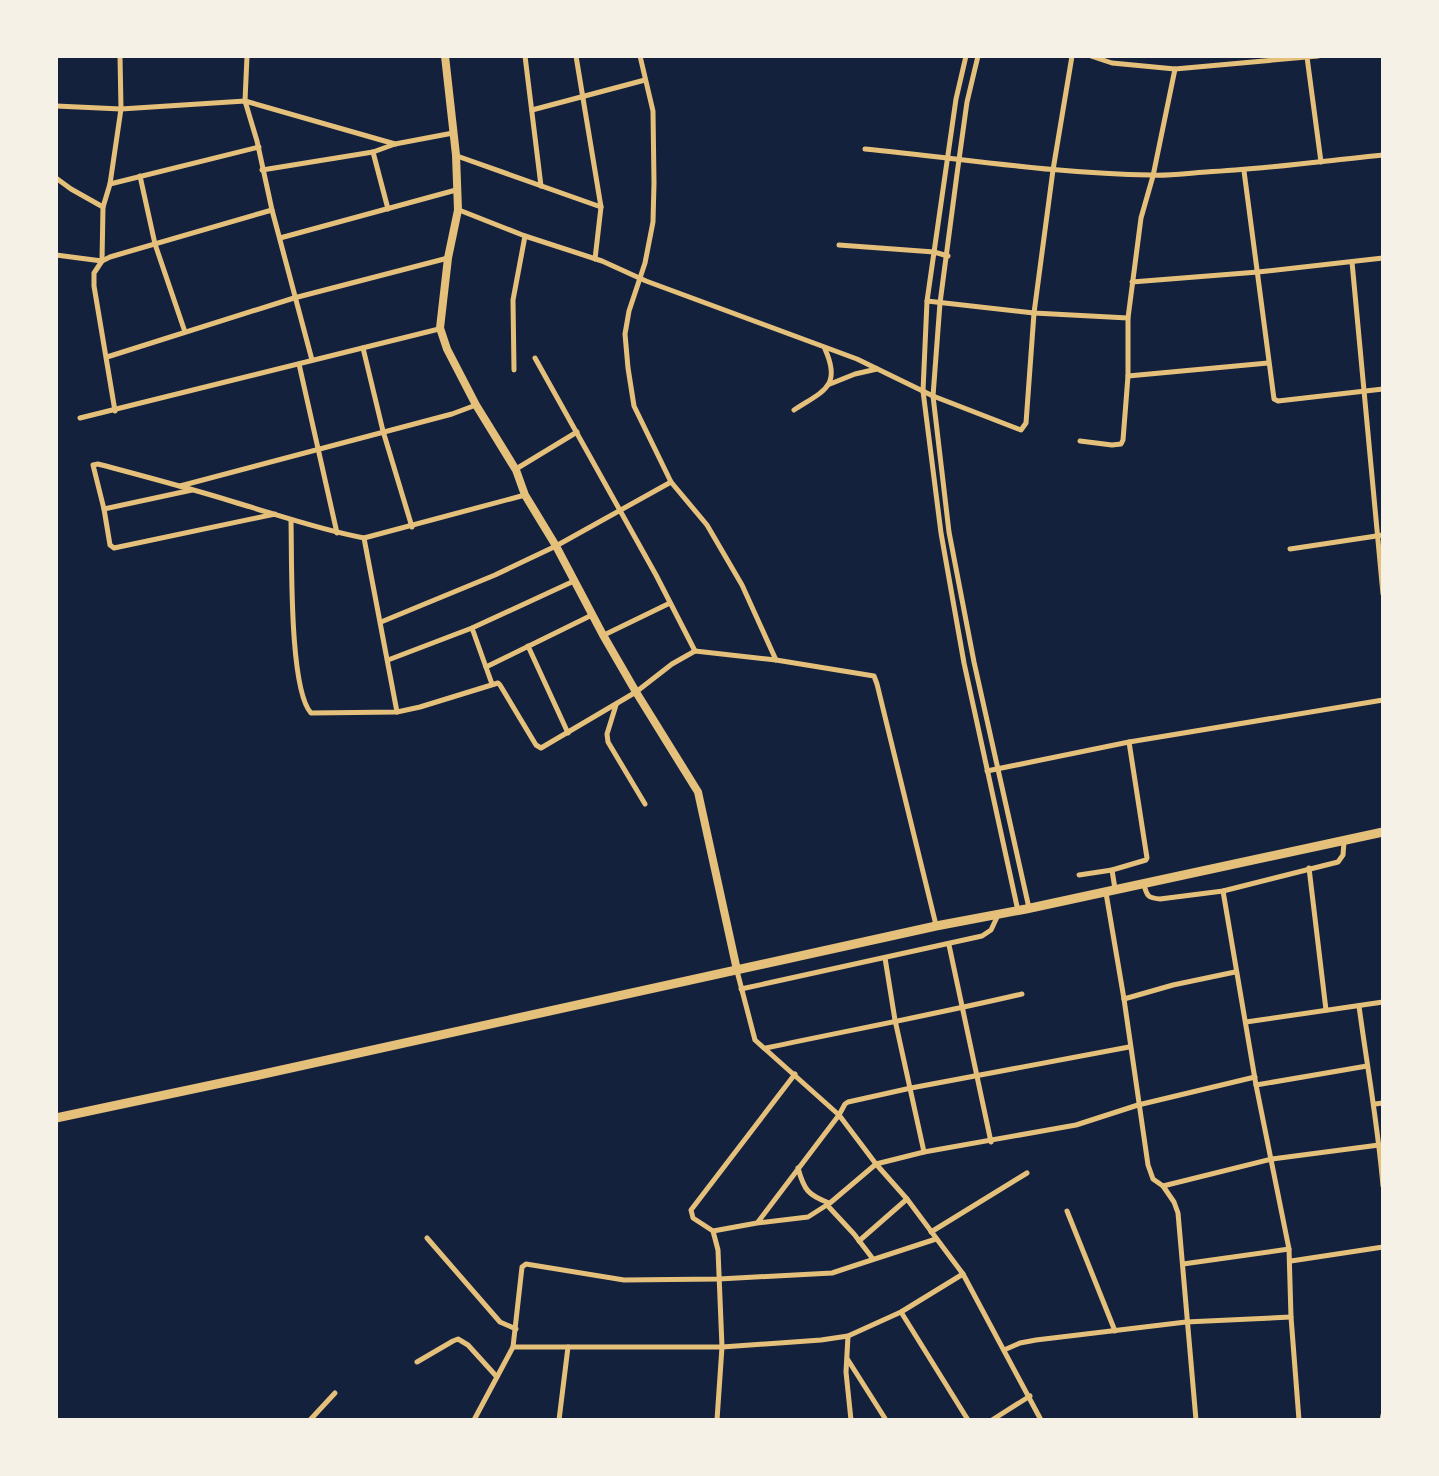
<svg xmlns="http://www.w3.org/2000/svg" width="1439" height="1476" viewBox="0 0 1439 1476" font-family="'PT Sans Narrow',sans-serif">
  <rect width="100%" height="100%" fill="#14213d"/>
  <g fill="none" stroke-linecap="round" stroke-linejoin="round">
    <g stroke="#e5c07b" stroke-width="5">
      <polyline points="247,56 245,101 257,141 272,210 312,360"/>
      <polyline points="525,56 541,186"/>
      <polyline points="576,56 601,207 595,259"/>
      <polyline points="640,56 653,111 654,183 653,222 645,263 629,311 625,334 628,368 634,406 671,482 707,525 742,585 776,660"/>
      <polyline points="966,56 956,99 927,301 923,391 941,533 964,663 1018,911"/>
      <polyline points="978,56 967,102 957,174 940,303 933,396 949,532 974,662 1029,908"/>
      <polyline points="1091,56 1112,63 1175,69 1318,56"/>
      <polyline points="1307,57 1321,162"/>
      <polyline points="56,106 121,109 245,101 395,144"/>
      <polyline points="532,110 645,80"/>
      <path d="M 865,149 C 960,158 1055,174 1151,175 C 1170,176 1188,173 1206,172 C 1266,169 1324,161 1383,155"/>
      <polyline points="373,152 388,209"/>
      <polyline points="457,156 601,207"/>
      <polyline points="262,170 373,152 395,144 453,133"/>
      <polyline points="1244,171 1274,399 1278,401 1383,389"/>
      <polyline points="140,176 155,244 185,332"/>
      <polyline points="56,178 71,189 103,207"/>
      <polyline points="110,184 259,147"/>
      <polyline points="459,210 525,236 602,261 646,281 857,359 933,396 1021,430 1026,423 1034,313 1053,170 1072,56"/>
      <polyline points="280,238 456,190"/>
      <polyline points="839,245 934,252 948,256"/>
      <polyline points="56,255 102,261 103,207 110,184 121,109 120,56"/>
      <polyline points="1352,262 1383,594"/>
      <polyline points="1132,282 1258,272 1383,258"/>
      <polyline points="927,301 1034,313 1128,318"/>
      <polyline points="363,348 383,431 412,527"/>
      <polyline points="107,357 294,298 448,258"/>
      <polyline points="535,358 656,575 695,651"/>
      <polyline points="299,364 337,533"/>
      <polyline points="514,370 513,300 525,236"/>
      <polyline points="1128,376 1268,363"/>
      <polyline points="830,384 855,374 877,369"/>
      <path d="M 794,410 C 823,391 842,387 825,349"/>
      <polyline points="115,411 94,286 94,273 102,261 110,257 272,210"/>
      <polyline points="80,418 439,329"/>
      <polyline points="1080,441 1112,445 1121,444 1123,440 1128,376 1128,318 1141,218 1153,176 1175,69"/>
      <polyline points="516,469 577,432"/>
      <polyline points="180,486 452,414 476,405"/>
      <polyline points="104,509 192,490"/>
      <path d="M 275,514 L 114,548 L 110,545 L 104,509 L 93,465 L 98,464 C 143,476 189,488 234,502 C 278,515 320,530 364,538 L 525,495"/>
      <path d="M 291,521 C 292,557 289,689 311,713 L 397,712 L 420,707 L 498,683 L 500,685 L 536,745 L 541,748 L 636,692 L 672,664 L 695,651 L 776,660 L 874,676 L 877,684 L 936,925"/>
      <polyline points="364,538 397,712"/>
      <polyline points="1290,549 1383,535"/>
      <polyline points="381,622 495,575 556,546 671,482"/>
      <polyline points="472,628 492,684"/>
      <polyline points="604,635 670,603"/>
      <polyline points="528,646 568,733"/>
      <polyline points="388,660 472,628 574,581"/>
      <polyline points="486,667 592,615"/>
      <polyline points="616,705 607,734 608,742 645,804"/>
      <polyline points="987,771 1129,742 1383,700"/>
      <polyline points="1309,868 1326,1010"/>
      <polyline points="1112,870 1115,889"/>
      <polyline points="1079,875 1112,870 1146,860 1147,858 1129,742"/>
      <path d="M 1144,885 C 1147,896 1148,898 1160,899 L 1223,891 L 1338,862 L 1343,855 L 1344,842"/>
      <polyline points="1223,891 1256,1085 1289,1249 1291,1317 1299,1420"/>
      <polyline points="1106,893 1124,999 1148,1165 1153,1179 1163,1186 1174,1202 1178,1213 1196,1420"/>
      <polyline points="949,945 991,1142"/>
      <polyline points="885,958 895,1020 924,1152"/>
      <polyline points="737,971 755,1040 839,1115 876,1164 907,1199 963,1274 1041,1420"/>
      <polyline points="741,989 982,936 991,930 998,915"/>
      <polyline points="1124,999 1173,985 1235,972"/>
      <path d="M 1359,1006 C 1367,1066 1378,1125 1383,1186"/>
      <polyline points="1246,1022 1383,1002"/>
      <path d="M 766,1048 C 851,1030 937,1014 1022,994"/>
      <polyline points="1256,1085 1367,1066"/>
      <polyline points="1375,1104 1383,1103"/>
      <path d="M 798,1168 C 804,1190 808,1195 829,1203"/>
      <polyline points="1163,1186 1272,1159 1379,1145"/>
      <polyline points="827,1205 854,1234 873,1259"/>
      <polyline points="1067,1211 1115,1331"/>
      <polyline points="758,1222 839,1115 845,1104 848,1102 911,1088 1129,1047"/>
      <polyline points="713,1231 757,1223 808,1217 830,1203 876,1164 924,1152 1076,1125 1138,1105 1255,1077"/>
      <polyline points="931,1232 1027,1173"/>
      <polyline points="427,1238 500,1322 516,1329"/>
      <polyline points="859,1241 907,1199"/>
      <polyline points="1291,1261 1383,1247"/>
      <polyline points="1183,1264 1289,1249"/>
      <polyline points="901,1312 968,1420"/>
      <polyline points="848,1336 846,1372 851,1420"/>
      <polyline points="513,1347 722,1347 821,1340 848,1336 901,1312 963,1274"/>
      <polyline points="1004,1350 1020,1343 1036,1340 1186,1322 1291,1317"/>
      <polyline points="848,1360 886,1420"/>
      <polyline points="417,1362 453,1341 458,1339 468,1345 497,1377"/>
      <polyline points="310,1420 335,1393"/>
      <polyline points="474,1420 513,1347 522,1267 526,1264 624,1280 719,1279 832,1273 936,1239"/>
      <polyline points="559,1420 568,1347"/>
      <polyline points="717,1420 722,1347 718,1250 713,1231 693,1218 691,1210 795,1074"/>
      <polyline points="992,1420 1030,1396"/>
      <polyline points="1382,1420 1383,1415"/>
    </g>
    <polyline stroke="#e5c07b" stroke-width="8" points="445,56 456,155 458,210 448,258 440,328 447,349 476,405 516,470 525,495 556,546 603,635 636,692 698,792 737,970"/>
    <polyline stroke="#e5c07b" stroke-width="9" points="56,1118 259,1075 936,926 1026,909 1383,832"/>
  </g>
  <rect width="1439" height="1476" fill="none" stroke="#f6f1e7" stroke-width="116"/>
</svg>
